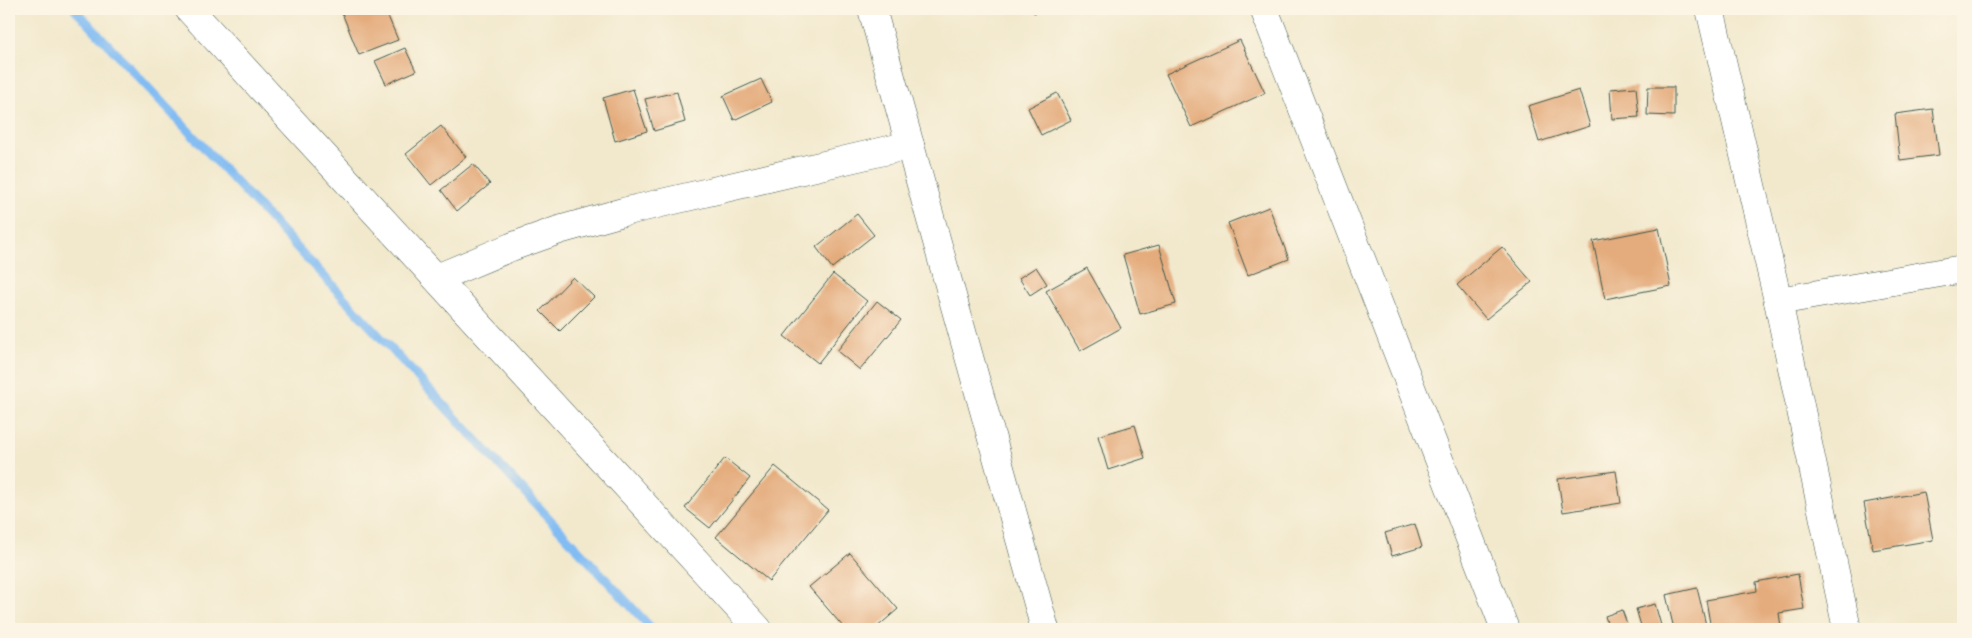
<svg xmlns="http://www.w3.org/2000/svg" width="1972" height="638" viewBox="0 0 1972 638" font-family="Itim,sans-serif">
  <rect width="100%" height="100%" fill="#fcf5e5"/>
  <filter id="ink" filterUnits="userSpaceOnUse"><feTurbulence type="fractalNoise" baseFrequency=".02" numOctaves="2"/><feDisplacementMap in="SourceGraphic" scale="10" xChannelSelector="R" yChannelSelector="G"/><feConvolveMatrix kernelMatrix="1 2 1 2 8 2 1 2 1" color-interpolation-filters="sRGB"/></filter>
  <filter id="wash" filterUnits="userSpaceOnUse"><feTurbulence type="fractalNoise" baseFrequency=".0096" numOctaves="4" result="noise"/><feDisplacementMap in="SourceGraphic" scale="20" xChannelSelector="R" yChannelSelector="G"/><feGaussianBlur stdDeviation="1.12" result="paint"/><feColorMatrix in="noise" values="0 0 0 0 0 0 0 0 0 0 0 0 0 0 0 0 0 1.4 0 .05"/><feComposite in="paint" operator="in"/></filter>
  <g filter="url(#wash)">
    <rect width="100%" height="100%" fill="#f2e9cd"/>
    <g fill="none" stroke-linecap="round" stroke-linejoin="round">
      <polyline stroke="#81bcf3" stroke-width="9" points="75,9 652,629"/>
    </g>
    <g id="blocks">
      <g fill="#e4ab7c">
        <polygon points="354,9 385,9 398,40 359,55 342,13"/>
        <polygon points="1032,9 1046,9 1034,13"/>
        <polygon points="1240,40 1265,93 1191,127 1166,74"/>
        <polygon points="405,48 416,71 386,84 375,61"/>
        <polygon points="761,79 772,102 734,120 723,96"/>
        <polygon points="1636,87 1639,117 1612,119 1610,89"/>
        <polygon points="1648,87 1674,87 1674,116 1647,115"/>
        <polygon points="633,89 647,131 615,141 603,98"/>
        <polygon points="1579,90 1590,126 1539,142 1528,106"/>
        <polygon points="677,92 685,122 654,131 645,99"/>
        <polygon points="1057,93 1071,120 1041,135 1028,108"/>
        <polygon points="1933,109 1939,155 1900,160 1895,114"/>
        <polygon points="441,126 466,157 431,185 406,154"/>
        <polygon points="473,164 490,184 457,211 441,190"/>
        <polygon points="1269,207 1289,259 1248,275 1228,223"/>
        <polygon points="857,214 874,235 832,268 816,247"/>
        <polygon points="1659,228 1671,286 1605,299 1593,241"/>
        <polygon points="1159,245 1176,304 1140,314 1123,255"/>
        <polygon points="1502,247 1532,282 1486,319 1457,285"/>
        <polygon points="1036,267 1047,284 1030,295 1019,278"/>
        <polygon points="1087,268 1121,328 1080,351 1046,291"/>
        <polygon points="833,274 867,301 818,363 784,336"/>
        <polygon points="573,277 594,297 560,331 540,311"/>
        <polygon points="877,301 901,320 860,370 837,351"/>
        <polygon points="1135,425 1145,458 1108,470 1098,436"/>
        <polygon points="725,458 750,478 710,528 685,508"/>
        <polygon points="775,466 828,510 769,581 716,537"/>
        <polygon points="1616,471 1621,503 1563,512 1558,479"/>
        <polygon points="1924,492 1933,540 1873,550 1864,503"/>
        <polygon points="1415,524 1422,547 1392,556 1385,533"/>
        <polygon points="850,553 898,609 875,629 845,629 809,587"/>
        <polygon points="1798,574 1804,609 1779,613 1781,627 1767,629 1711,629 1706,600 1757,591 1756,582"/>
        <polygon points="1697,588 1707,629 1674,629 1666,595"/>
        <polygon points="1655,604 1662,629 1642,629 1636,609"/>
        <polygon points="1622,610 1629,629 1609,629 1605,616"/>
        <polygon points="1461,625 1463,629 1451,629"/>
      </g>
    </g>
  </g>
  <g filter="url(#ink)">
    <use href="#blocks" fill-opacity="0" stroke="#3f574b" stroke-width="1"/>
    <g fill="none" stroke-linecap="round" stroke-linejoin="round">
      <defs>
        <g id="minor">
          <polyline points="872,9 1045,629"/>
          <polyline points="1264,9 1505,629"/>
          <polyline points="1710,9 1778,301 1847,629"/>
          <polyline points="437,278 511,247 559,230 623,212 910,145"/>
          <polyline points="1778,301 1963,269"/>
        </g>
        <polyline id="secondary" points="189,9 758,629"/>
      </defs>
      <use href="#minor" stroke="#3f574b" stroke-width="29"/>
      <use href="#secondary" stroke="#3f574b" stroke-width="29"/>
      <use href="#minor" stroke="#fff" stroke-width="28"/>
      <use href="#secondary" stroke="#fff" stroke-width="28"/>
    </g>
  </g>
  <rect width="1972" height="638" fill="none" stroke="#fcf5e5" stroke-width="30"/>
</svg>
